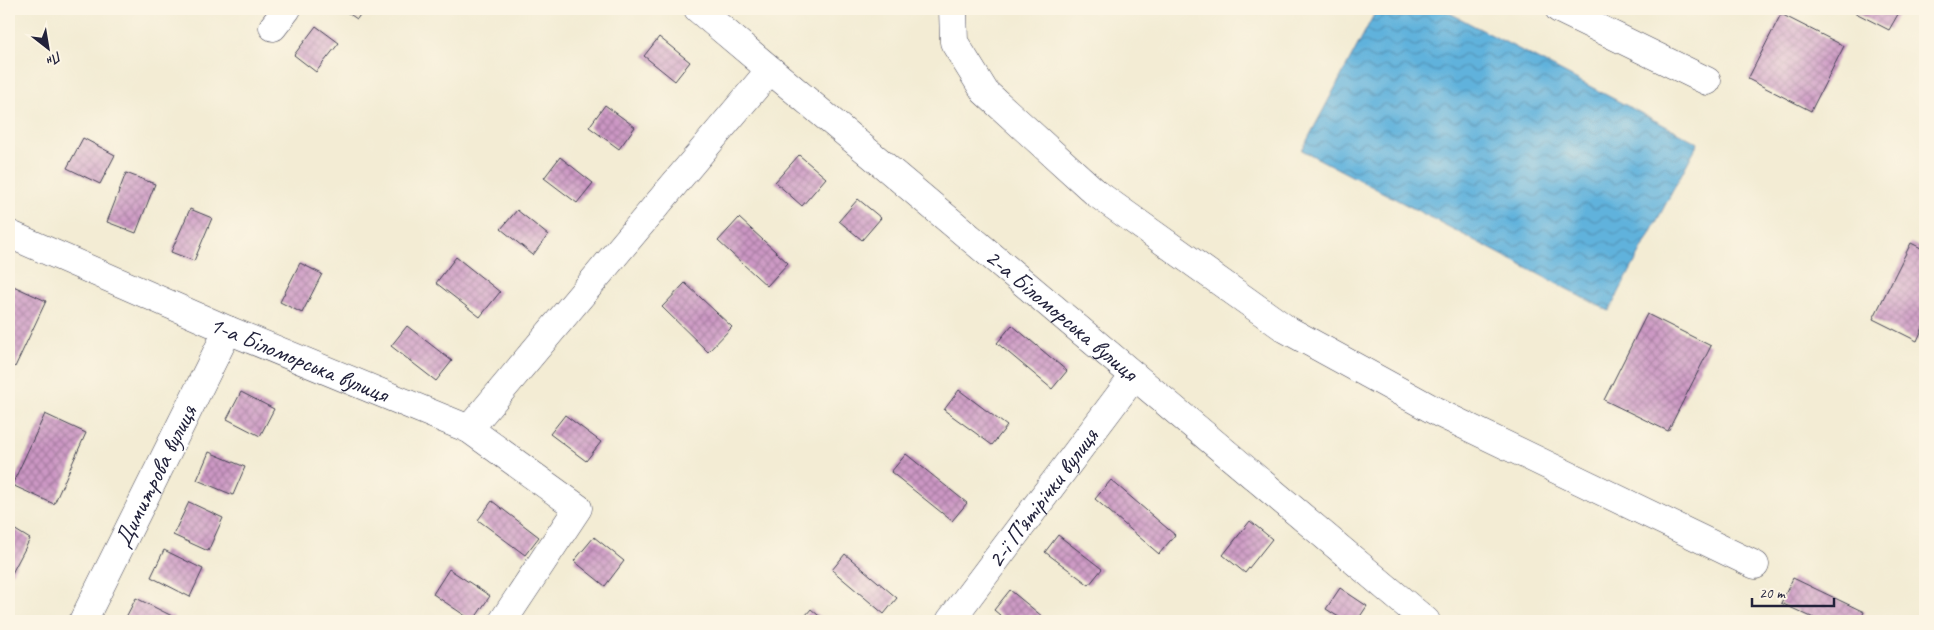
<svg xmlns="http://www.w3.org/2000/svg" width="1934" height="630" viewBox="0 0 1934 630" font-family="Caveat,sans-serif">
  <defs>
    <pattern id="water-waves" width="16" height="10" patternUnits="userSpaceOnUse" patternTransform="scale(1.25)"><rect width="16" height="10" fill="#61b2dc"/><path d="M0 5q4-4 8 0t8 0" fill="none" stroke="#5090b4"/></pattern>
    <pattern id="building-cross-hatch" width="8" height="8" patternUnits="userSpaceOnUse" patternTransform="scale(1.25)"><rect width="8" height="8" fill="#cc97c4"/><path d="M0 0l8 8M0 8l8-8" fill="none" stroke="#a57ba0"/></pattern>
  </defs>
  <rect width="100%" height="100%" fill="#fcf5e5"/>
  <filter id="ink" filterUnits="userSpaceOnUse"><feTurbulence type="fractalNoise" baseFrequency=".02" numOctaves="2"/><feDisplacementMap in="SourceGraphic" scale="10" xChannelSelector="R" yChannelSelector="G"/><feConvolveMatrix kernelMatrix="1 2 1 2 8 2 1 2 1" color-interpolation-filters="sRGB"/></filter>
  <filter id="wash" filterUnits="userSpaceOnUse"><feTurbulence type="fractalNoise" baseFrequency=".0096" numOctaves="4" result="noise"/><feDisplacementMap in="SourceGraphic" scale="20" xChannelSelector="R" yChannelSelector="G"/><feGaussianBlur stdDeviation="1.12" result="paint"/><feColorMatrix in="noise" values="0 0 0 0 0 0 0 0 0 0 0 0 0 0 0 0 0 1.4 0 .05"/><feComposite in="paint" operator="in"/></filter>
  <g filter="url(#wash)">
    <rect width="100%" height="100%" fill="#f3ecd4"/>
    <polygon fill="url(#water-waves)" stroke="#426a8c" points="1377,9 1442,9 1698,143 1609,311 1302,150"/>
    <g id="blocks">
      <g fill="url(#building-cross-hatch)">
        <polygon points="342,9 364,9 357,19"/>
        <polygon points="1848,9 1901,9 1889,30"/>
        <polygon points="1781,14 1844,46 1811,111 1748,79"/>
        <polygon points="316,26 339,43 316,72 294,55"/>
        <polygon points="659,37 690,62 675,81 644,56"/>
        <polygon points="605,105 635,127 619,149 589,127"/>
        <polygon points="83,138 115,155 100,184 67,168"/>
        <polygon points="799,155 826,178 802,206 775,182"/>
        <polygon points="560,157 593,183 577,203 544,178"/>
        <polygon points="126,173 155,184 136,233 107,222"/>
        <polygon points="858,199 881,218 862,240 839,221"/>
        <polygon points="190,209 212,218 194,261 171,252"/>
        <polygon points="517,210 548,235 533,255 501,229"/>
        <polygon points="739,218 788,263 767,286 718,241"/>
        <polygon points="1911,243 1925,250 1925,323 1917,341 1873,319"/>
        <polygon points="456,257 500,292 480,317 436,283"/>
        <polygon points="300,263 322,274 302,313 280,302"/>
        <polygon points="685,283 732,327 708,352 662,307"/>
        <polygon points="9,284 46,301 15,367 9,365"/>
        <polygon points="1647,314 1711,346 1668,431 1604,400"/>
        <polygon points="1012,325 1067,371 1052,389 997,343"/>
        <polygon points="407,326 452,361 436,381 391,346"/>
        <polygon points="959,390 1007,426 992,445 944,410"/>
        <polygon points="241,392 274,409 260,436 227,419"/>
        <polygon points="45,414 86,433 54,504 12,485"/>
        <polygon points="565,415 601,442 586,461 550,434"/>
        <polygon points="209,452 245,467 233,495 197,480"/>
        <polygon points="906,454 967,503 952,521 891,472"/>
        <polygon points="1111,480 1175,535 1159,554 1095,499"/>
        <polygon points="492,501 539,537 525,555 478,520"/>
        <polygon points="189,502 223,518 208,551 173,535"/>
        <polygon points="1250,521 1272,539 1245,573 1223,555"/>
        <polygon points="9,526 30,539 10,577 9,576"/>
        <polygon points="1058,535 1102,569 1089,585 1045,552"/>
        <polygon points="594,537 624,561 605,586 574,561"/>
        <polygon points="164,550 203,569 190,597 151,577"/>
        <polygon points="845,554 897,598 884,614 832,570"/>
        <polygon points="449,569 490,596 473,621 433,594"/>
        <polygon points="1793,578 1864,612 1860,621 1820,621 1781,603"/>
        <polygon points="1340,588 1367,606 1357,621 1345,621 1326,609"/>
        <polygon points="1010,590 1043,617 1040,621 1007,621 994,610"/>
        <polygon points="136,598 174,617 172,621 124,621"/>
        <polygon points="811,609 825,621 801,621"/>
      </g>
    </g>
  </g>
  <g filter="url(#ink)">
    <use href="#blocks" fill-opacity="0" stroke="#414052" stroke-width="1"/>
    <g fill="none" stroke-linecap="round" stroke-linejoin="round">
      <defs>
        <g id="minor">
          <path id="s1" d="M 698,9 L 1426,621"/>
          <polyline points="953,9 954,42 985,92 1096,193 1286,329 1441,414 1755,565"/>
          <polyline points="1559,9 1707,81"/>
          <polyline points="273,27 287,9"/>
          <path id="s2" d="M 9,234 L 228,330 L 469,429 L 578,508 L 503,621"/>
          <polyline points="469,429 770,70"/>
          <path id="s3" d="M 83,621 L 228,330"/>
          <path id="s4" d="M 950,621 L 1134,376"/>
        </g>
      </defs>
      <use href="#minor" stroke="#414052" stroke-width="29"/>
      <use href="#minor" stroke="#fff" stroke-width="28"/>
    </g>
  </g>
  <g text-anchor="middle" stroke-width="4" stroke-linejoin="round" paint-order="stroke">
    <g font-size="24" fill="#22223b" stroke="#fcf5e5">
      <text dy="8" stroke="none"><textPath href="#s1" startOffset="475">2-а Біломорська вулиця</textPath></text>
      <text dy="8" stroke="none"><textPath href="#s2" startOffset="316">1-а Біломорська вулиця</textPath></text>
      <text dy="8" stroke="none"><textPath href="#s3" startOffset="162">Димитрова вулиця</textPath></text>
      <text dy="8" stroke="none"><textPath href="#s4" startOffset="154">2-ї П’ятірічки вулиця</textPath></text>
    </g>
  </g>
  <rect width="1934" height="630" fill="none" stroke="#fcf5e5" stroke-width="30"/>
  <g transform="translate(48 48) rotate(149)" stroke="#fcf5e5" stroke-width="4" paint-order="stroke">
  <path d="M0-4L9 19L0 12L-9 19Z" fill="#22223b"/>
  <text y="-8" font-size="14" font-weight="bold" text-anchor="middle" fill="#22223b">Пн</text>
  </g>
  <path d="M1752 598v8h82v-8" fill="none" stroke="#22223b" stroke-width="2.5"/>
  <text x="1759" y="598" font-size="15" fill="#22223b" stroke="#fcf5e5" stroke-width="4" paint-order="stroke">20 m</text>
</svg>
